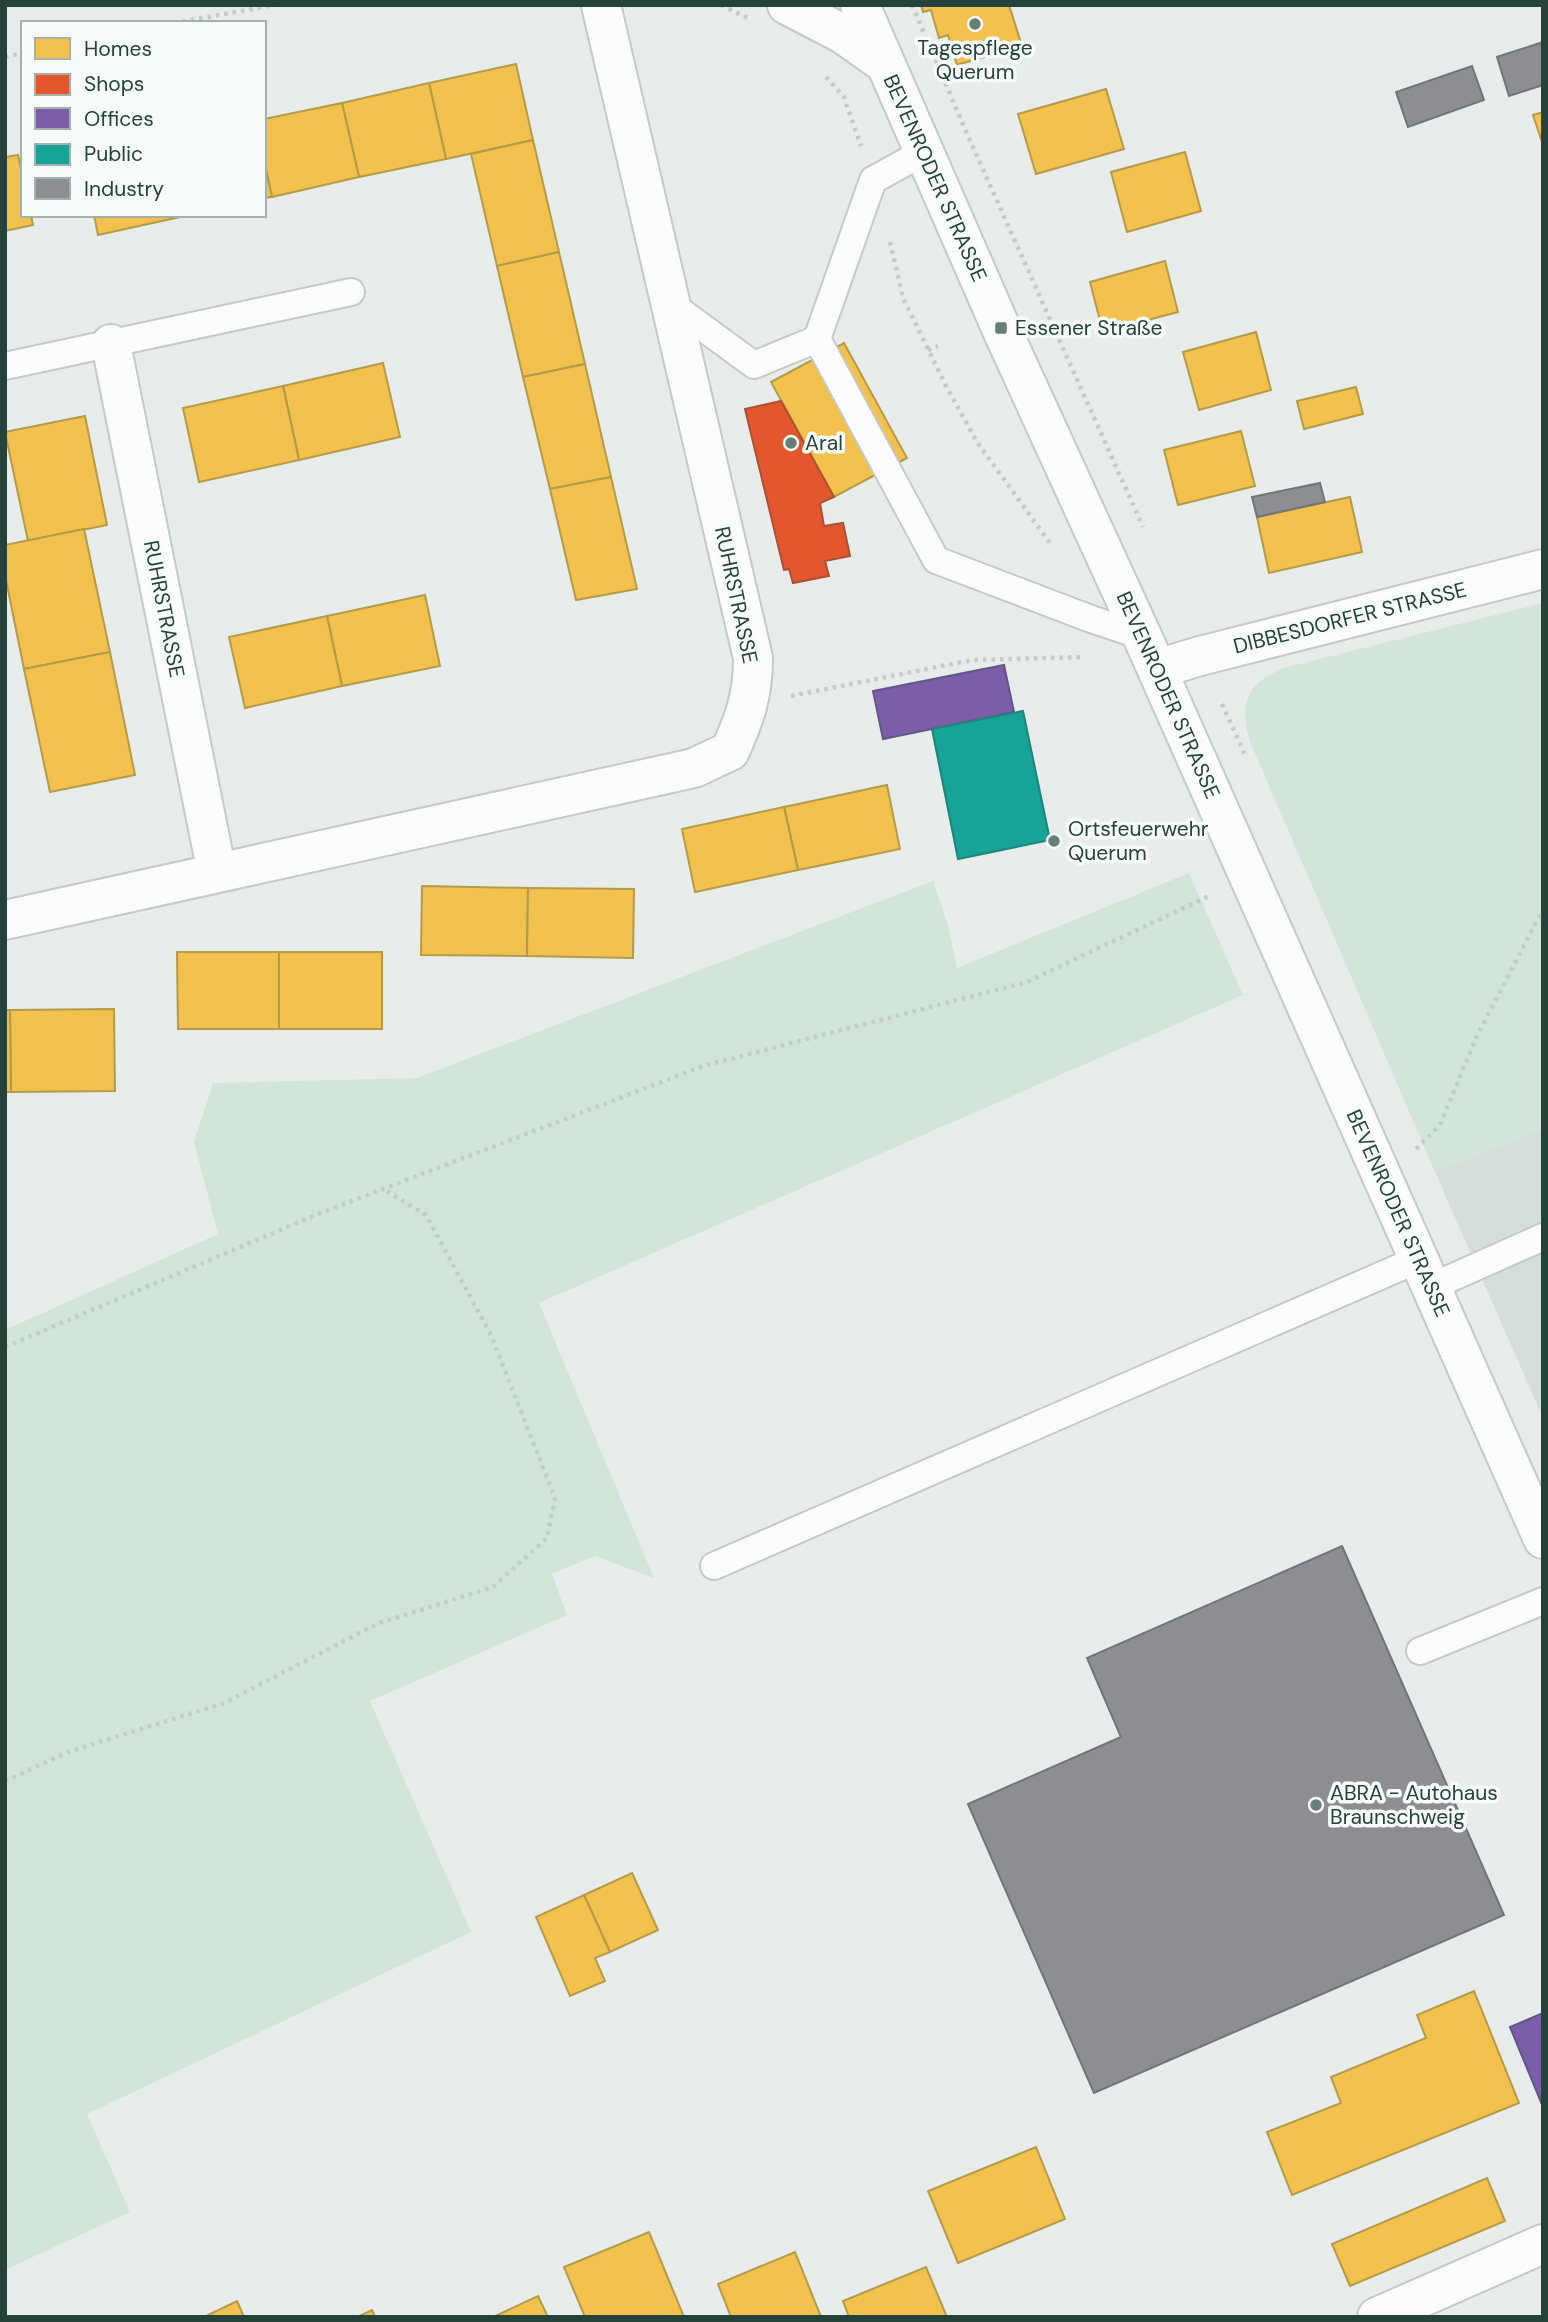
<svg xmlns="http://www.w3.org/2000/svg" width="1548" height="2322" viewBox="0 0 1548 2322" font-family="'DM Sans',sans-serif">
  <rect width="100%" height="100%" fill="#e8edeb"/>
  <polygon fill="#d6dedb" points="1543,1128 1543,1418 1435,1172"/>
  <g fill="#d1e6d8">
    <path d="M 1543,603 L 1543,1128 L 1435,1172 L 1251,744 C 1244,725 1241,701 1256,685 C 1262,678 1273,674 1280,669 Z"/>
    <polygon points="1189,873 1243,995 539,1303 654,1578 595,1556 552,1574 567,1615 370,1701 471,1932 87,2114 130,2212 5,2270 5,1330 218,1234 194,1142 213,1083 417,1078 933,881 948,925 957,968"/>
  </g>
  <g fill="#f2c14e" stroke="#b49b48" stroke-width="2">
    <polygon points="921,5 1009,5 1022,46 957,65 948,35 939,38 931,10 923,12"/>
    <polygon points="516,64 533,140 446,159 429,83"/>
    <polygon points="429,83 446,159 359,177 342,103"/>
    <polygon points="1106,89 1124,149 1036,174 1018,114"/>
    <polygon points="342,103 359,177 272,197 264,161 264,119"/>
    <polygon points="1543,112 1543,145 1533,115"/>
    <polygon points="533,140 559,252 497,266 471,154"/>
    <polygon points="1185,152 1201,211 1127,232 1111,172"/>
    <polygon points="18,155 23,178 23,215 31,215 33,225 5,231 5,157"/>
    <polygon points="264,161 272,197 264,198"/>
    <polygon points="94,215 185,215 185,216 98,235"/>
    <polygon points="559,252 585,364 523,377 497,266"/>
    <polygon points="1165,261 1178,312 1103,332 1090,282"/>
    <polygon points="1256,332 1271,390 1199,410 1183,352"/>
    <polygon points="844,343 907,458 834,497 771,382"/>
    <polygon points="383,363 400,437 299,460 283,386"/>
    <polygon points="585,364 611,477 550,489 523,377"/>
    <polygon points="283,386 299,460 199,482 183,408"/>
    <polygon points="1356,387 1363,414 1304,429 1297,401"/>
    <polygon points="85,416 107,525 28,541 5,432"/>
    <polygon points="1241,431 1255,486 1178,505 1164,450"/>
    <polygon points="611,477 637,589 576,600 550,489"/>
    <polygon points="1350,497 1362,552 1269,573 1257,517"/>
    <polygon points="84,529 110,652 24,669 5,575 5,545"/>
    <polygon points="425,595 440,666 342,686 327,616"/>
    <polygon points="327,616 342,686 245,708 229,637"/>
    <polygon points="110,652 135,775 50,792 24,669"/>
    <polygon points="887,785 900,849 798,870 784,807"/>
    <polygon points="784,807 798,870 695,892 682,829"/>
    <polygon points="422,886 528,888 527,956 421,955"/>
    <polygon points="528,888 634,889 633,958 527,956"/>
    <polygon points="177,952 279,952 279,1029 178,1029"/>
    <rect x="279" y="952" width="103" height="77"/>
    <polygon points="114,1009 115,1091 11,1092 10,1010"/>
    <polygon points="5,1010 10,1010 11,1092 5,1092"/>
    <polygon points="632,1873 658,1930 610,1952 584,1895"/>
    <polygon points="584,1895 610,1952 595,1958 605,1981 570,1996 536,1917"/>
    <polygon points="1474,1991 1519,2103 1292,2195 1267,2132 1341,2103 1331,2077 1426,2038 1417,2015"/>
    <polygon points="1036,2147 1065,2219 958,2263 928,2191"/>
    <polygon points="1487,2178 1505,2221 1350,2286 1332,2244"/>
    <polygon points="649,2232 684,2317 585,2317 564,2267"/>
    <polygon points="795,2252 821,2317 731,2317 718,2284"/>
    <polygon points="926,2267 947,2317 849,2317 843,2301"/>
    <polygon points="538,2296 548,2317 493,2317"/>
    <polygon points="237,2301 244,2317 204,2317"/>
    <polygon points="372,2310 375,2317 357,2317"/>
  </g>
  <polygon fill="#e4572e" stroke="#aa5132" stroke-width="2" points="781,401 834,497 820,503 824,526 843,523 850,556 825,561 829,576 793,583 789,569 784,570 745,409"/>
  <g fill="#7b5ea7" stroke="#615686" stroke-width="2">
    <polygon points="1004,665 1014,712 883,739 873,691"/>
    <polygon points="1543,2013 1543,2107 1510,2027"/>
  </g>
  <polygon fill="#17a398" stroke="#1b867c" stroke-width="2" points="1023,711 1050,840 958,859 932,729"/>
  <g fill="#8d8d92" stroke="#6e7678" stroke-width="2">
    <polygon points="1543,42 1543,85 1509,96 1497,57"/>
    <polygon points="1472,66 1484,100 1408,127 1396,92"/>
    <polygon points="1320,483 1325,502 1257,517 1252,497"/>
    <polygon points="1342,1546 1504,1915 1094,2093 968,1804 1121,1737 1087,1658"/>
  </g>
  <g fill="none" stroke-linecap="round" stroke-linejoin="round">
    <defs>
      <g id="service">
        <polyline points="924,152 873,180 817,339 936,560 1091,619 1142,636"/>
        <polyline points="668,302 754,365 817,339"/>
        <polyline points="5,366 351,292"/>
        <polyline points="1431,1287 1543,1237"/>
        <polyline points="714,1566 1419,1259"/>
        <polyline points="1420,1651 1543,1601"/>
      </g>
      <g id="minor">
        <polyline points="787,5 843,34 884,63"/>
        <polyline points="111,344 217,873"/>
        <polyline points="1157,669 1200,656 1543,569"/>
        <path d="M 5,920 L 694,768 L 730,751 C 745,718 753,695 753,658 L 601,5"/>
        <polyline points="1377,2317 1543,2244"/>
      </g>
      <polyline id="secondary" points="860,5 1001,328 1142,636 1543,1539"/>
    </defs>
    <use href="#service" stroke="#c5cac8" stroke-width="30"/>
    <use href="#minor" stroke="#c5cac8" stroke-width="42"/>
    <use href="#secondary" stroke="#c3cbc8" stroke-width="42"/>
    <g stroke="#c3ccca" stroke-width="4.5" stroke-dasharray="3.5 5" stroke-linecap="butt">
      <polyline points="721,5 748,18"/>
      <polyline points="912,5 968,136 1143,527"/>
      <polyline points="174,23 275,5"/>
      <polyline points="5,57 23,53"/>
      <polyline points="826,77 844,97 861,146"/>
      <polyline points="890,242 903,298 946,386 977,442 1050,543"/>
      <polyline points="928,350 938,346"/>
      <polyline points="791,696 972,660 1084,657"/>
      <polyline points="1222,704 1246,757"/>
      <polyline points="1416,1149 1440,1125 1476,1038 1543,909"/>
      <polyline points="5,1347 318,1214 703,1066 1027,982 1211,895"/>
      <polyline points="5,1781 68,1752 224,1703 379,1623 493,1587 547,1538 555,1498 491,1335 426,1215 382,1188"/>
    </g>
    <use href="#service" stroke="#fcfcfc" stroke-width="26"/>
    <use href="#minor" stroke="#fcfcfc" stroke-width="38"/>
    <use href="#secondary" stroke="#fcfcfc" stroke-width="38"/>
  </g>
  <g fill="#697e78" stroke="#f7fbf9" stroke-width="2.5">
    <circle cx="975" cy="24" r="7"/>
    <rect x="994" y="321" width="14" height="14" rx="3.5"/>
    <circle cx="791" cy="443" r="7"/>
    <circle cx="1054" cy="841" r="7"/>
    <circle cx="1316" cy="1805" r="7"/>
  </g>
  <g text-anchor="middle" stroke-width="7" stroke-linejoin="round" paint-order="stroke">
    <g font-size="21" fill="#24423a" stroke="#f7fbf9" text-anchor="start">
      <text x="975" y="55" text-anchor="middle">Tagespflege<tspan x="975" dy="24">Querum</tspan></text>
      <text x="1015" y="335">Essener Straße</text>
      <text x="805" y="450">Aral</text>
      <text x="1068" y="836">Ortsfeuerwehr<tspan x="1068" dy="24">Querum</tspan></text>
      <text x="1330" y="1800">ABRA - Autohaus<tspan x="1330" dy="24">Braunschweig</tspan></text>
    </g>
    <g font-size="21" fill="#24423a" stroke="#f7fbf9">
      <text transform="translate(935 178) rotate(66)" y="7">BEVENRODER STRASSE</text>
      <text transform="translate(736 595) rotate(78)" y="7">RUHRSTRASSE</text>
      <text transform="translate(164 609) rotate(79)" y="7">RUHRSTRASSE</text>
      <text transform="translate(1350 618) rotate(-14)" y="7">DIBBESDORFER STRASSE</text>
      <text transform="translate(1168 695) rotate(66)" y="7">BEVENRODER STRASSE</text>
      <text transform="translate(1398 1213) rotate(66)" y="7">BEVENRODER STRASSE</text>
    </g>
  </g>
  <rect width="1548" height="2322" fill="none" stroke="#24423a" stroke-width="14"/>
  <rect x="21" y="21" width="245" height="196" fill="#f7fbf9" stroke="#a3b1ad" stroke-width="2"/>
  <rect x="35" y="38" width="35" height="21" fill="#f2c14e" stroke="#a3b1ad" stroke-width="2"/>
  <text x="84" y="56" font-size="21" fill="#24423a">Homes</text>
  <rect x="35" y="74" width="35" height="21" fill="#e4572e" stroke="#a3b1ad" stroke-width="2"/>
  <text x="84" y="91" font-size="21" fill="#24423a">Shops</text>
  <rect x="35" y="108" width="35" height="21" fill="#7b5ea7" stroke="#a3b1ad" stroke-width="2"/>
  <text x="84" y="126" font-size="21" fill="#24423a">Offices</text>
  <rect x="35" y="144" width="35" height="21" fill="#17a398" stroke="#a3b1ad" stroke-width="2"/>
  <text x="84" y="161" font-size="21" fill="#24423a">Public</text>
  <rect x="35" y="178" width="35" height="21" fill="#8d8d92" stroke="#a3b1ad" stroke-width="2"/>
  <text x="84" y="196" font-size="21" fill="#24423a">Industry</text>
</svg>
